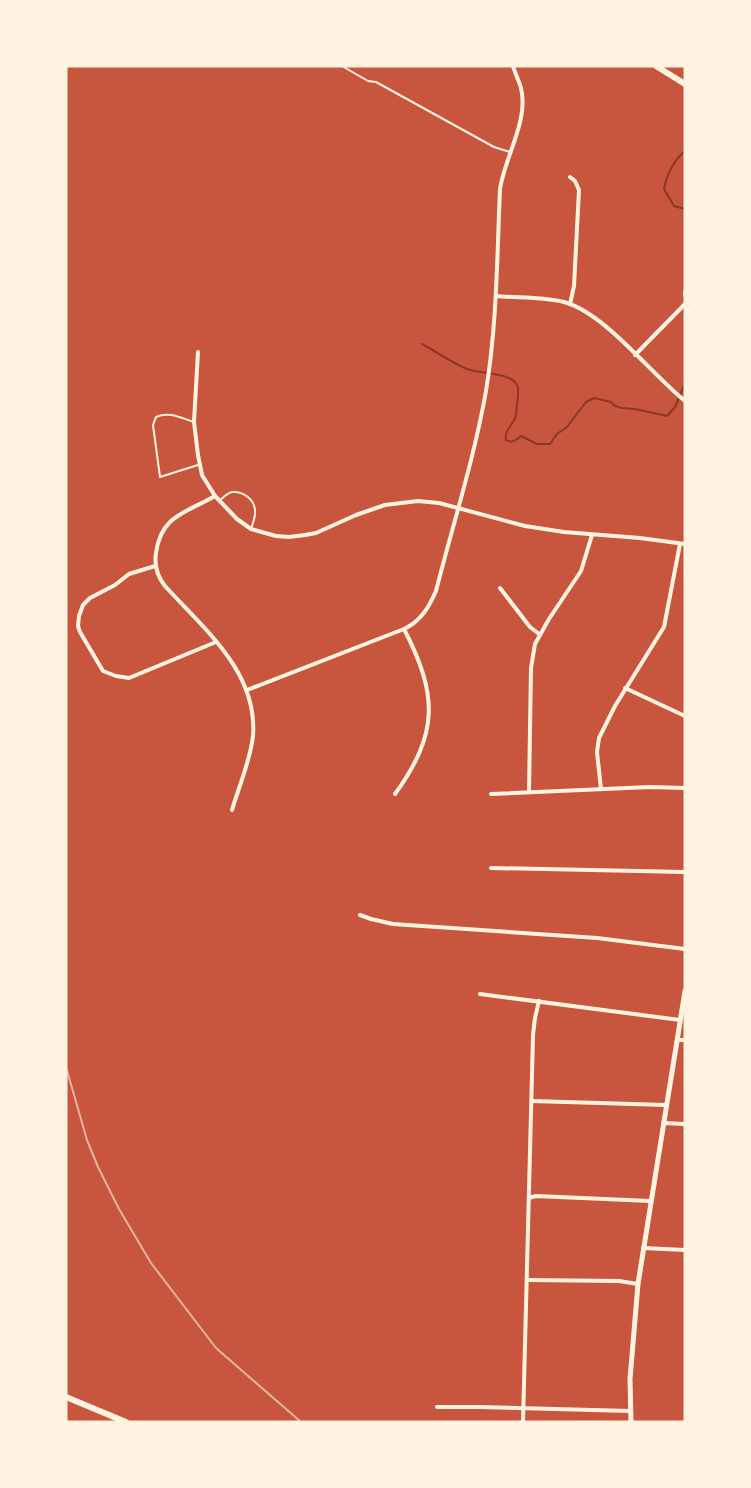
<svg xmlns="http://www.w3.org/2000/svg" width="751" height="1488" viewBox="0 0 751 1488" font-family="Overpass,sans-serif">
  <rect width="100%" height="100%" fill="#c8553d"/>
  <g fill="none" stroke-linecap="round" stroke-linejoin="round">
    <g stroke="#8f3625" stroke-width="2">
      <path d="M 685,151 C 673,161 667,174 664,189 L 674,206 L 685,209"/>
      <path d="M 422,344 C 437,352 451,362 467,369 C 479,374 516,372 518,388 C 519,393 516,410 516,415 C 514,425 504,429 506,440 C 512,443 515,441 521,436 L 537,444 L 550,444 L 557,434 L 567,427 L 586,402 L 594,398 L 611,402 L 615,406 L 622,408 L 635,409 L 667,416 L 675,407 L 685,383"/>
    </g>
    <g stroke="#fff3e0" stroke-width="2">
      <polyline points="342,66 368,81 376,82 494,147 510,152"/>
      <path d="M 194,422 C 181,418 169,411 156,417 L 153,425 L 160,477 L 198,465"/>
      <path d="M 219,501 C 223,498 227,493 232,492 C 243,491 254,499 255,510 C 256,516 253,523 251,529"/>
    </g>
    <g stroke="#fff3e0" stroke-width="4">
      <polyline points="570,177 575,181 579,190 574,286 570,304"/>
      <polyline points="685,292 685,295"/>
      <path d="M 496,296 C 518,298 543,297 564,302 C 605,313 651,374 685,401"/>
      <polyline points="198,352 194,422 198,455 202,475 215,496 237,519 251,529 276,536 289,537 305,535 316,533 356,515 385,505 418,501 439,503 525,526 564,532 640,538 685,544"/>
      <polyline points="635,355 685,304"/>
      <path d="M 215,496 C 186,513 161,515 156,553 C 154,566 157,576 165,586 C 204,629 258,672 253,736 C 250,762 239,786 232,810"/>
      <polyline points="155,566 129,574 115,585 90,598 83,605 79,616 78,626 80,632 103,671 116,676 129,678 216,642"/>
      <polyline points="500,588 530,627 539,634"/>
      <polyline points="625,688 685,716"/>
      <path d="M 247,690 L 404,629 C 421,621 429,607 436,591 C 453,524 474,459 486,391 C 497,324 497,257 500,189 C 505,156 529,121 521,88 C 519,81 515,73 513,66"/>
      <polyline points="601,789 597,752 599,738 615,706 664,627 680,544"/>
      <polyline points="529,792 531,668 535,644 549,619 581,571 592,535"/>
      <path d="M 395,794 C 439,733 438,695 404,629"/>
      <polyline points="491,794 650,787 685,788"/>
      <polyline points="491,868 685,872"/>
      <polyline points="360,915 371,919 393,924 597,938 685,949"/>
      <polyline points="480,994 680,1020"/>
      <polyline points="677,1040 685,1040"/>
      <polyline points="532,1101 666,1105"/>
      <polyline points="663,1123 685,1124"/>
      <polyline points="529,1198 536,1196 650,1201"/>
      <polyline points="643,1248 685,1250"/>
      <polyline points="527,1280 619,1281 638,1284"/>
      <polyline points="437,1407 478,1407 630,1411"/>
      <polyline points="523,1422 533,1035 535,1018 539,1001"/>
    </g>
    <polyline stroke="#fff3e0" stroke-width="5" points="631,1422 630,1379 638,1284 685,991"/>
    <polyline stroke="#fff3e0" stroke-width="6" points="66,1397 126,1422"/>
    <polyline stroke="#fff3e0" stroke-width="6" points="656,66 685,84"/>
    <polyline stroke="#e9b49f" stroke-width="2" points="66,1067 87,1140 98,1167 119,1209 151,1263 216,1348 301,1422"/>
  </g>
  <rect width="751" height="1488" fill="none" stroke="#fff3e0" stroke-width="135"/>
</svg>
